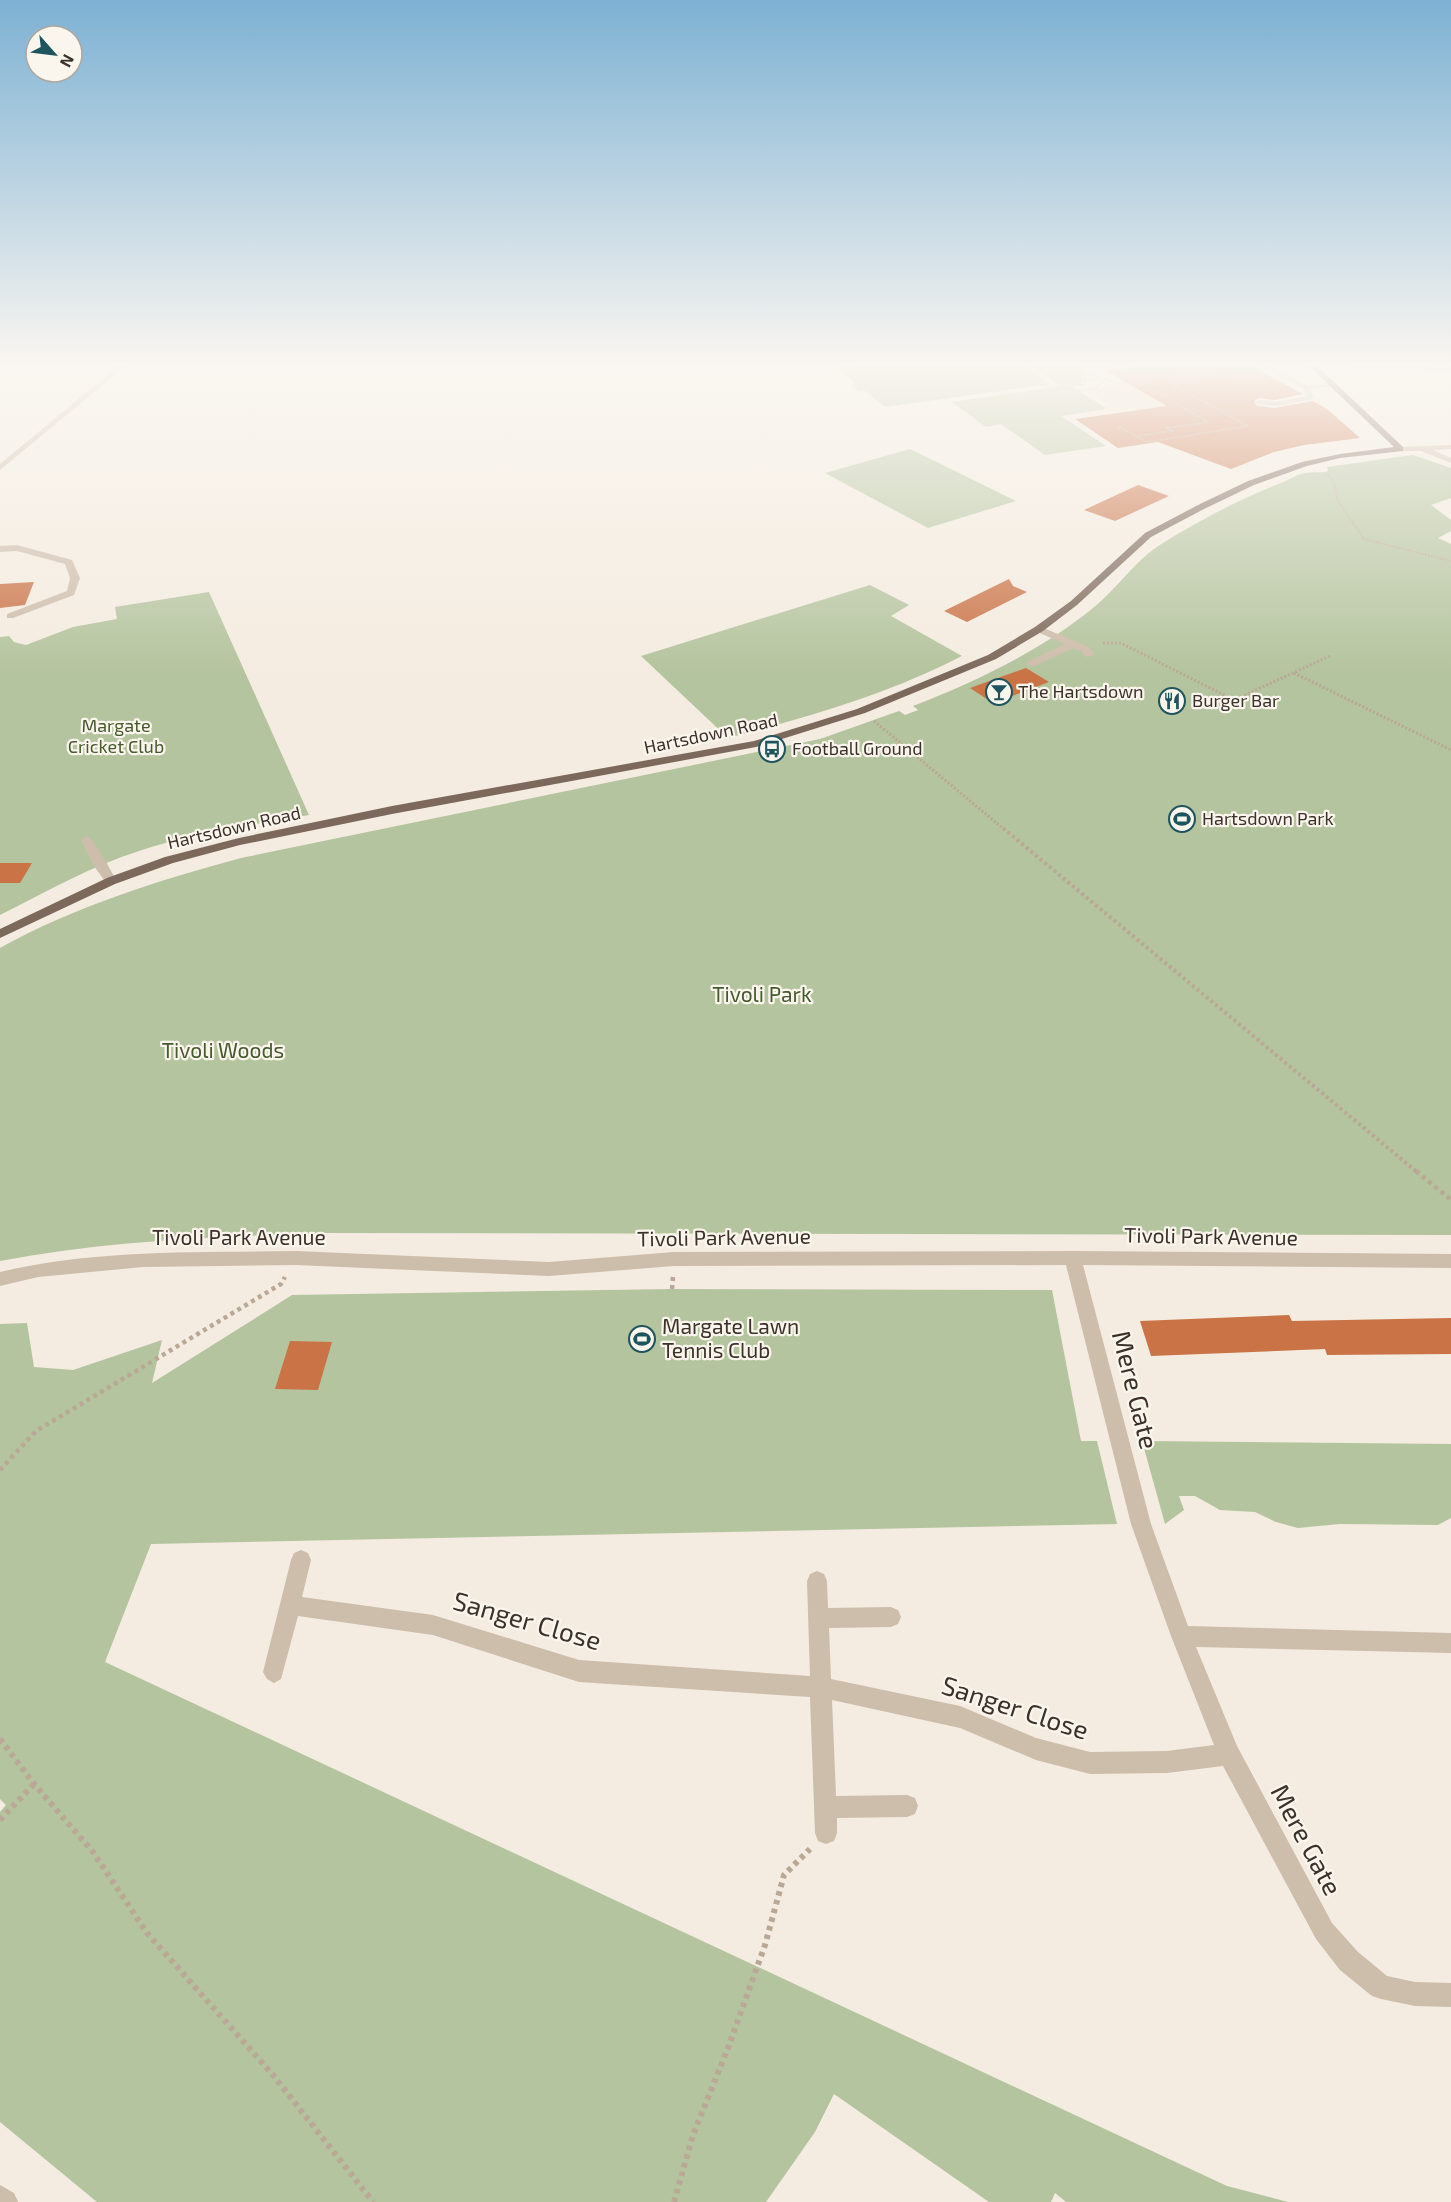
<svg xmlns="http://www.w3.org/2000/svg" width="1451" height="2202" viewBox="0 0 1451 2202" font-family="'Exo 2',sans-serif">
  <rect width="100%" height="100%" fill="#f4ece0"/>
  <g fill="#b4c49e">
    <polygon points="860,366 1028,366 1032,368 1028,369 1051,384 885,407 864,390 859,391 851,385 855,383 836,369"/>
    <polygon points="1031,366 1085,366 1082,373 1082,385 1059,384"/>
    <polygon points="1070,385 1107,409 1061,416 1106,446 1045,455 1001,424 986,427 952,402"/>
    <polygon points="910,449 1016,501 928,528 825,473"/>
    <path d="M 1413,455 L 1451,468 L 1451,498 L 1431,505 L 1451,520 L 1451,531 L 1438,538 L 1451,544 L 1451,1235 L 317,1233 C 211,1237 104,1241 0,1261 L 0,948 C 73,907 160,880 241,858 L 820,739 L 899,711 L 905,715 L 918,710 L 913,706 C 977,681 1040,651 1093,608 C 1118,588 1135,560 1163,543 C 1200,520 1240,499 1281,483 C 1289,480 1298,474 1306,473 C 1314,471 1320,474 1328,471 L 1327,467 Z"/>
    <path d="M 870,585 L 909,605 L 891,616 L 962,656 C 888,694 809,717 728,738 L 641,656 Z"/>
    <path d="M 209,592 L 309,815 C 253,825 195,832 142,850 C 93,865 46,892 0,915 L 0,637 L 9,636 L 14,642 L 26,645 L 73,627 L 117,619 L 115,607 Z"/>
    <polygon points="672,1289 1052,1290 1081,1441 1097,1441 1117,1524 151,1544 105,1662 1227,2186 1288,2202 1066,2202 1055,2193 1051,2202 989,2202 834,2094 815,2132 766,2202 97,2202 0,2122 0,1812 6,1805 0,1799 0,1324 27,1323 34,1367 73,1370 162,1340 152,1383 292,1295"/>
    <polygon points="1142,1441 1451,1444 1451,1518 1438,1525 1340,1524 1298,1528 1276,1522 1255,1512 1220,1510 1195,1496 1179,1496 1184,1510 1165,1524"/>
  </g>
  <polygon fill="#ecdfc6" points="1146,380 1252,406 1264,405 1268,407 1236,418 1138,410 1134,408 1108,412 1104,409 1106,408 1104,406 1110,405 1086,390"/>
  <g fill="#ca7347">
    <polygon points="1145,366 1251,366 1303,394 1275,400 1259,398 1254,401 1257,406 1275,408 1313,401 1327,409 1360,438 1304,445 1274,452 1231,469 1158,442 1118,448 1075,419 1167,406 1107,371"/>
    <polygon points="1138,485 1169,496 1115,521 1084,510"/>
    <polygon points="1009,579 1013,586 1027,592 967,622 944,611"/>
    <polygon points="34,582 25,605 0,608 0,584"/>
    <polygon points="1026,668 1049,682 993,703 970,688"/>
    <polygon points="0,863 32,863 20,883 0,883"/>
    <polygon points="1289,1315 1292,1321 1451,1318 1451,1354 1327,1355 1325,1349 1151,1356 1140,1321"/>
    <polygon points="290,1341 332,1342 318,1390 275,1389"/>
  </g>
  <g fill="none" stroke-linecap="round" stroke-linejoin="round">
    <g stroke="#b9a895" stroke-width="2" stroke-dasharray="1.5 1.5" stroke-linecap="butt">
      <polyline points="1030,366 1057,383"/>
      <polyline points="1111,366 1099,367 1127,383"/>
      <polyline points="1129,366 1139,366"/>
      <polyline points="1085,372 1121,384 1185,374 1230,377"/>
      <polyline points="1084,380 1102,379"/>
      <polyline points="1174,384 1211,378"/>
      <polyline points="1085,385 1084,378 1088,366"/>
      <polyline points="1045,386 1085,385"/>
      <polyline points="1079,390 1095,389 1107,377"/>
      <polyline points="1119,427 1147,442 1248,426 1162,378"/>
      <polyline points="1138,436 1172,431 1167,428 1208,422 1139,382"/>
      <polyline points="1325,474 1333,479 1338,501 1364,539 1451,561"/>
    </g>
    <g stroke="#b9a895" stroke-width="3" stroke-dasharray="2 2" stroke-linecap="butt">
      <polyline points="1103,643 1121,643 1234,700 1330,656"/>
      <polyline points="1294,673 1451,750"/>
      <polyline points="874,721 1005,830"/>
    </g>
    <polyline stroke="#b9a895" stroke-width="4" stroke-dasharray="3 3" stroke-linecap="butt" points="1003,828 1417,1172"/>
    <g stroke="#b9a895" stroke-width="4.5" stroke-dasharray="4 4" stroke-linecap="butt">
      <polyline points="1416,1171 1451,1200"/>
      <polyline points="672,1289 673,1277"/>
      <polyline points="0,1470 36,1431 281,1284 285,1277"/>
    </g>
    <g stroke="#b9a895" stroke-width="6" stroke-dasharray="4.5 4.5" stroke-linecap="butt">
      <polyline points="0,1739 34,1784 93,1852 147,1933 273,2075 373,2202"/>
      <polyline points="0,1820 34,1784"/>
      <polyline points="674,2202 693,2135 728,2048 765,1945 784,1875 810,1849"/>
    </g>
    <g fill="#cdbdab" fill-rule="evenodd">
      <polygon points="118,366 126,366 0,470 0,464"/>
      <polygon points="1262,366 1270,366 1307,385 1334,384 1338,386 1310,389 1314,398 1310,400 1275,406 1257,404 1256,402 1260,400 1275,402 1306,396 1303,388"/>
      <polygon points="1352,366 1451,368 1451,372 1356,368"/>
      <polygon points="1451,445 1451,449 1433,450 1451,458 1451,463 1421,451 1400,451 1396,449 1400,447"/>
      <polygon points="17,545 72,560 80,578 74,595 13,618 7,618 7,614 67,591 70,578 65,564 17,551 0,552 0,546"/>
      <polygon points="1039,626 1089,647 1095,655 1086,657 1081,651 1073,648 1035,666 1027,666 1027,662 1065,644 1035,631 1035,627"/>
      <path d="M 87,836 C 95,839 111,872 117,881 L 115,884 L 107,884 L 94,866 L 81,840 Z"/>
      <path d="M 296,1251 L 549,1262 L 674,1252 L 1073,1251 L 1451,1254 L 1451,1268 L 1083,1265 L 1151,1524 L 1188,1626 L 1451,1633 L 1451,1653 L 1196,1647 L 1237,1746 L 1332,1923 L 1358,1952 L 1387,1976 L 1415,1982 L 1451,1983 L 1451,2007 L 1415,2006 L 1381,1999 L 1372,1996 L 1340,1970 L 1316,1939 L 1223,1766 L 1167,1773 L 1090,1774 L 1036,1760 L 960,1728 L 832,1700 L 836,1796 L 907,1795 L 915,1798 L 918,1806 L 915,1814 L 907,1817 L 837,1818 L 837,1833 L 834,1841 L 826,1844 L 818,1841 L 815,1833 L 810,1697 L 579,1682 L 433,1635 L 298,1616 L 281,1679 L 274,1683 L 267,1679 L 263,1672 L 291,1560 L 294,1553 L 301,1550 L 308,1553 L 311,1560 L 302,1597 L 433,1615 L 579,1660 L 810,1676 L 807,1581 L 810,1574 L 817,1571 L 824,1574 L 827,1581 L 828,1608 L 891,1607 L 898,1610 L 901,1617 L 898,1624 L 891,1627 L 829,1628 L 831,1679 L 960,1706 L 1036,1738 L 1090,1752 L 1167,1751 L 1214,1745 L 1171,1636 L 1131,1524 L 1066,1265 L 674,1266 L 549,1276 L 296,1265 L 143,1267 L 38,1277 L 0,1286 L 0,1272 C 97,1249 197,1253 296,1251 Z"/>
      <polygon points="0,2185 14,2193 18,2202 0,2202"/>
    </g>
    <polygon fill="#7d695b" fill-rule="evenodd" points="1309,366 1317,366 1403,447 1403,451 1340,458 1307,466 1254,485 1204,509 1151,537 1077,605 1043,631 996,659 865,713 756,747 392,814 240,845 173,863 115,884 0,938 0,929 107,878 165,857 239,838 392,806 754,741 857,709 988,655 1035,627 1071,601 1145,533 1198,505 1248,481 1302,462 1340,454 1394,447"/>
  </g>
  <linearGradient id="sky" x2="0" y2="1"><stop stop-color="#7db1d3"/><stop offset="0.54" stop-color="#faf6f1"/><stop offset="1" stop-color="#faf6f1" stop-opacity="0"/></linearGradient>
  <rect width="1451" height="674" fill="url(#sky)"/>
  <defs>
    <symbol id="bar-ring" viewBox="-11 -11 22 22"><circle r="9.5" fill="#fbf6ed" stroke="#1d545e" stroke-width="1.5"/><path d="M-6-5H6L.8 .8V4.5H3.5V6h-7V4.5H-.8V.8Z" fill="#1d545e"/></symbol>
    <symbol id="restaurant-ring" viewBox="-11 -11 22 22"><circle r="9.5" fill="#fbf6ed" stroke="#1d545e" stroke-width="1.5"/><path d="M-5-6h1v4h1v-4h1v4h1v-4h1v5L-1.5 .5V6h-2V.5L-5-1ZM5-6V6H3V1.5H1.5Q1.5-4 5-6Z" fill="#1d545e"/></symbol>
    <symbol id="bus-ring" viewBox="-11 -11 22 22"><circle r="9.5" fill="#fbf6ed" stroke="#1d545e" stroke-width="1.5"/><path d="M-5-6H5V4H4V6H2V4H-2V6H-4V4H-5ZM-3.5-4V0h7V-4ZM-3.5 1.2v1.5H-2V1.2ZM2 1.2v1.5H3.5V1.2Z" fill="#1d545e"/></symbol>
    <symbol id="stadium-ring" viewBox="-11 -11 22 22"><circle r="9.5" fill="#fbf6ed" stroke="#1d545e" stroke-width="1.5"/><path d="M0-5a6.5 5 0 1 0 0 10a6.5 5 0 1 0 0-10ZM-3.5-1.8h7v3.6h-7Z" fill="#1d545e"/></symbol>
  </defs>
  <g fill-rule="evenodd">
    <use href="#bar-ring" x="984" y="677" width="30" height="30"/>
    <use href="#restaurant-ring" x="1157" y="686" width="30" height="30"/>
    <use href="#bus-ring" x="757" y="734" width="30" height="30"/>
    <use href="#stadium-ring" x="1167" y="804" width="30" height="30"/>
    <use href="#stadium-ring" x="627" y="1324" width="30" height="30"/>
  </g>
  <g text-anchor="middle" stroke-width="4.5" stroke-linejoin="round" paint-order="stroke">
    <g font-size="18" fill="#3b312a" stroke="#fbf6ed" text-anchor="start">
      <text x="1018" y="698">The Hartsdown</text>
      <text x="1192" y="707">Burger Bar</text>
      <text x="792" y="755">Football Ground</text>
      <text x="1202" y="825">Hartsdown Park</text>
    </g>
    <g font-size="18" fill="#455a2d" stroke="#fbf6ed">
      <text x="116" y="732">Margate<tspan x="116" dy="21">Cricket Club</tspan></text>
    </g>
    <g font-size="18" fill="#3b312a" stroke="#fbf6ed">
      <text transform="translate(711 734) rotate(-12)" y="6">Hartsdown Road</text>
      <text transform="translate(234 828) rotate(-13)" y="6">Hartsdown Road</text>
    </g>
    <g font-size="21" fill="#455a2d" stroke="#fbf6ed">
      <text x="762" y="1002">Tivoli Park</text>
      <text x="223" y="1058">Tivoli Woods</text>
    </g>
    <g font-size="21" fill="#3b312a" stroke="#fbf6ed">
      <text transform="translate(1211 1237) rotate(1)" y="7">Tivoli Park Avenue</text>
      <text x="239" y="1245">Tivoli Park Avenue</text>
      <text transform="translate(724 1238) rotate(-1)" y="7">Tivoli Park Avenue</text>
    </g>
    <g font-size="21" fill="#3b312a" stroke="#fbf6ed" text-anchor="start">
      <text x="662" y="1334">Margate Lawn<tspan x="662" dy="24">Tennis Club</tspan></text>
    </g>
    <g font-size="26" fill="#3b312a" stroke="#fbf6ed">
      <text transform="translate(1135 1390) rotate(76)" y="9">Mere Gate</text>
      <text transform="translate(527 1621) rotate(16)" y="9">Sanger Close</text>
      <text transform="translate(1015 1708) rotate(18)" y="9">Sanger Close</text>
      <text transform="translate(1306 1840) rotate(62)" y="9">Mere Gate</text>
    </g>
  </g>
  <g transform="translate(54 54) rotate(118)"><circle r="28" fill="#fbf6ed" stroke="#aea79f" stroke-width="1.5"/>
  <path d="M0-4.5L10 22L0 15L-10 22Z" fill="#1d545e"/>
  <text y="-9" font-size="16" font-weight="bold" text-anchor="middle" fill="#3b312a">N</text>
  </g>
</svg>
